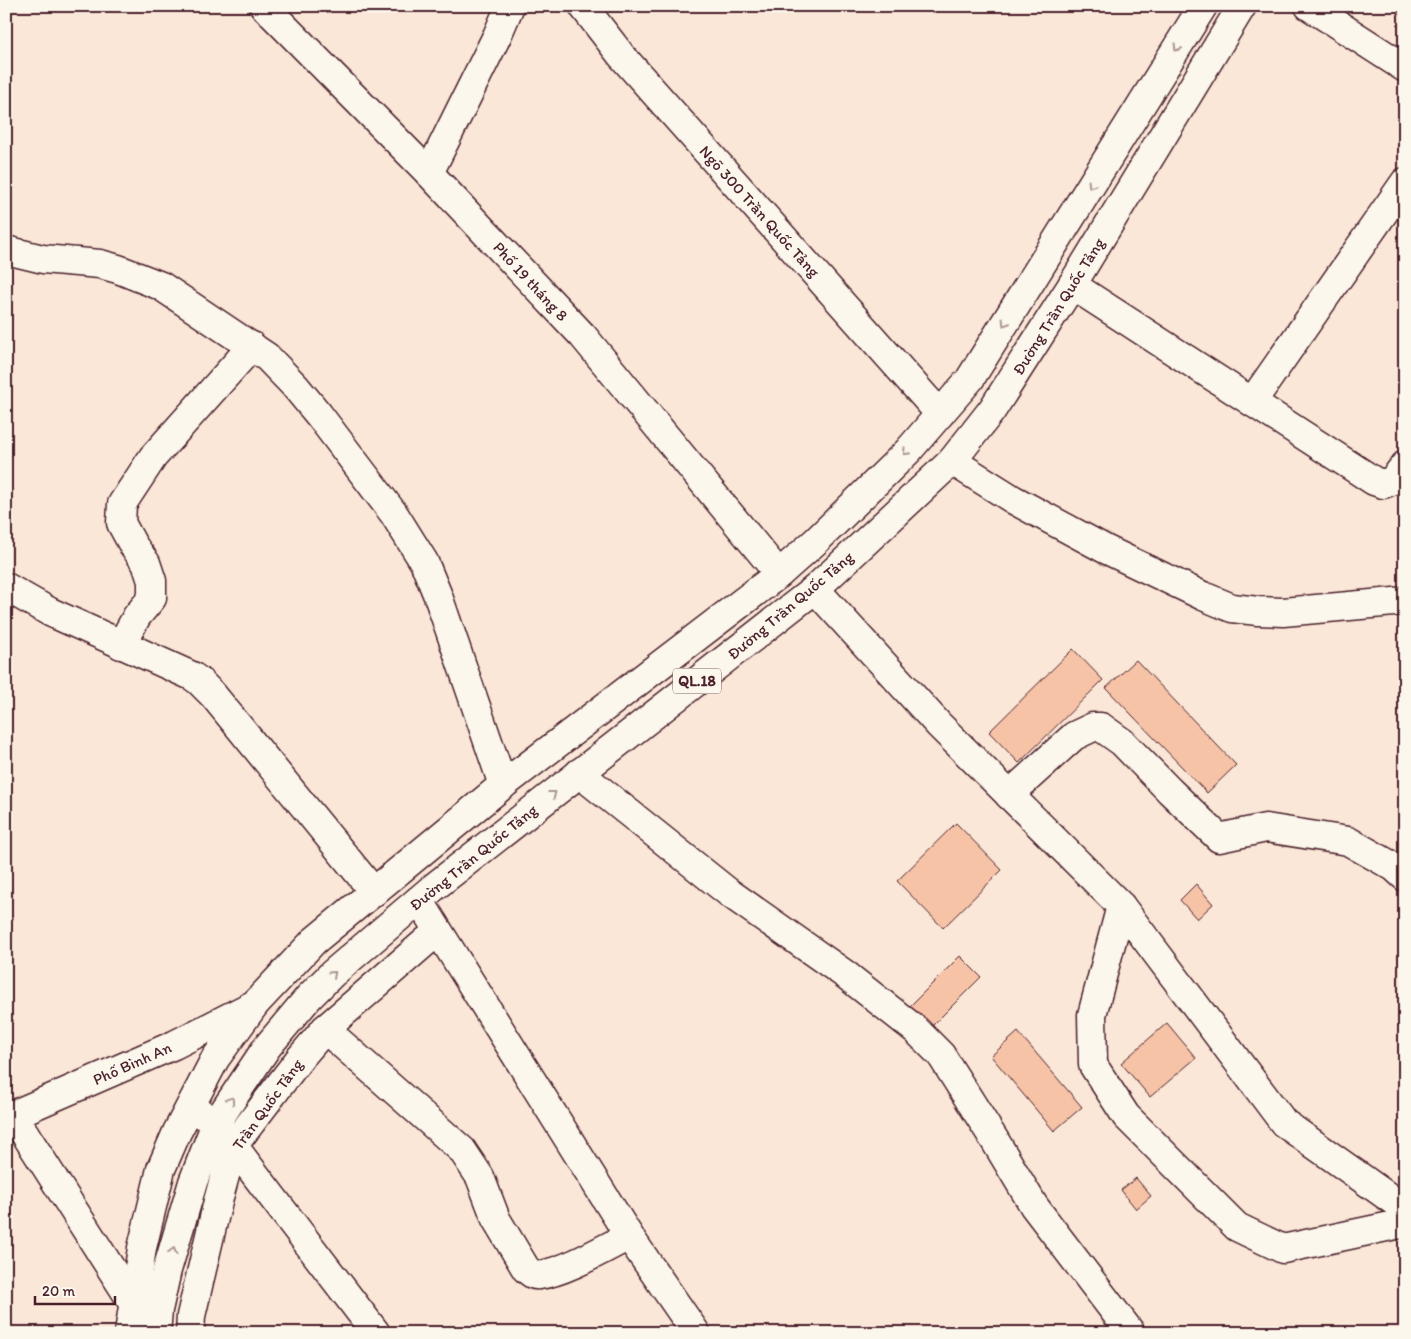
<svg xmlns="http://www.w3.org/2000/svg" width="1411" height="1339" viewBox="0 0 1411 1339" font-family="Itim,sans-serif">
  <rect width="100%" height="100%" fill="#fae7d7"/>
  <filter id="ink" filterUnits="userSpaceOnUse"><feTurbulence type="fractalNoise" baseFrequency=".02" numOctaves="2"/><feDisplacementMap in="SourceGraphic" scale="10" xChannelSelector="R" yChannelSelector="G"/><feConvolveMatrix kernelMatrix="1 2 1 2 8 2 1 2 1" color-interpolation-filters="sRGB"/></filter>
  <g filter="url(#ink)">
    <g fill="#f6c3a7" stroke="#4a1f2b">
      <polygon points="1073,649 1103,680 1019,763 989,732"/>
      <polygon points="1136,660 1236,765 1207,793 1106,688"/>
      <polygon points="956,823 1002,870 943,928 897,881"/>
      <polygon points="1196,884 1213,904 1197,919 1180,900"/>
      <polygon points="960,956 981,977 926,1032 905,1011"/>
      <polygon points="1167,1023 1196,1058 1150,1097 1121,1063"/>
      <polygon points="1018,1032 1082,1107 1054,1131 991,1056"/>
      <polygon points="1136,1178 1151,1196 1136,1209 1121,1190"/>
    </g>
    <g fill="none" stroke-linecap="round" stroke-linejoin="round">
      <defs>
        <g id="minor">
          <polyline points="264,6 429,173 583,336 779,574"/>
          <polyline points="583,6 621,55 940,414"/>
          <polyline points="1309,6 1405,68"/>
          <polyline points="429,173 497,36 509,8"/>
          <polyline points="6,250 43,259 100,264 118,269 161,286 267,357 295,386 319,415 394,514 424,562 438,596 503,785"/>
          <polyline points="1072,285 1374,481 1383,484 1393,480 1405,465"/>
          <polyline points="1252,402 1405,182"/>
          <polyline points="952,461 1014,500 1105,549 1203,596 1232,608 1258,611 1283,612 1405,601"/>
          <polyline points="6,587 50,612 192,676 199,681 213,695 374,892"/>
          <polyline points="815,589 939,725 1121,906 1284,1123 1401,1206 1405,1211"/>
          <polyline points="121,645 137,616 152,598 152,581 146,563 133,545 121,523 122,504 153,457 252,346"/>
          <polyline points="579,773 728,892 846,975 916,1030 941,1055 994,1139 1034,1206 1131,1333"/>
          <polyline points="1009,795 1074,736 1093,727 1101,727 1122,742 1170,791 1219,838 1266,828 1348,841 1394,867 1405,877"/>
          <polyline points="419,900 629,1236 696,1333"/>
          <polyline points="1121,906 1092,1015 1093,1065 1126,1116 1237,1227 1283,1249 1405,1223"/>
          <path d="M 325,1029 L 462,1150 L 480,1177 L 496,1219 L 526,1269 C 530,1272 533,1276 539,1275 C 565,1272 605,1248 629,1236"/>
          <polyline points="191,1107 216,1123 376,1333"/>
          <polyline points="13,1115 133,1303"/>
          <polyline points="6,1118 174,1045 255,1004"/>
          <polyline points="190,1333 191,1316 218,1201 233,1146 301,1057 325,1029 438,931"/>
        </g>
        <g id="highway">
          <polyline points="129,1333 142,1248 161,1169 177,1132 215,1059 255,1004 314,941 503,785 779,574 816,541 908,451 970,379 1203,6"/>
          <polyline points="156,1333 158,1310 167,1270 193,1182 216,1123 267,1047 309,997 332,974 434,887 815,589 952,461 992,410 1072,285 1242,6"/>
        </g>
      </defs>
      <use href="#minor" stroke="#4a1f2b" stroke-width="31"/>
      <use href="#highway" stroke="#4a1f2b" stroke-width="31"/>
      <use href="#minor" stroke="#fbf7ec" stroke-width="28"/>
      <use href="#highway" stroke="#fbf7ec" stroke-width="28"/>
    </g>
    <defs><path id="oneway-chevron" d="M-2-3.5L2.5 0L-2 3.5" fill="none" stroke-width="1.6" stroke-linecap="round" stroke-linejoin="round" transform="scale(1.25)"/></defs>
    <g stroke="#ab9695">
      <use href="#oneway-chevron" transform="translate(1177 48) rotate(122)"/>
      <use href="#oneway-chevron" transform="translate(1091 185) rotate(122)"/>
      <use href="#oneway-chevron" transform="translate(1005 323) rotate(122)"/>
      <use href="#oneway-chevron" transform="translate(906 452) rotate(134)"/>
      <use href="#oneway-chevron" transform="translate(553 794) rotate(-38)"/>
      <use href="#oneway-chevron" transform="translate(333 974) rotate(-42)"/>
      <use href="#oneway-chevron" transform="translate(231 1100) rotate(-56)"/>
      <use href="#oneway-chevron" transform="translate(173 1251) rotate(-74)"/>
    </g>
  </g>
  <g text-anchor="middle" stroke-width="4" stroke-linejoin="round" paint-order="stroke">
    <rect fill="#fbf7ec" stroke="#7f6065" stroke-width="1" x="673" y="668.5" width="48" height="25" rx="4"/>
    <g font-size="15" font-weight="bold" fill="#4a1f2b">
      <text x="697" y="686">QL.18</text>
    </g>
    <g font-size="16" fill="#4a1f2b" stroke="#fbf7ec">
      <text transform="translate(760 211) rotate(48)" y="6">Ngõ 300 Trần Quốc Tảng</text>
      <text transform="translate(531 281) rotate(47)" y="6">Phố 19 tháng 8</text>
      <text transform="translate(1058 306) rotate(-58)" y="6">Đường Trần Quốc Tảng</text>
      <text transform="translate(790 605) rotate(-40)" y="6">Đường Trần Quốc Tảng</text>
      <text transform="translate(473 857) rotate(-39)" y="6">Đường Trần Quốc Tảng</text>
      <text transform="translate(132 1063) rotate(-24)" y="6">Phố Bình An</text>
      <text transform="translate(267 1104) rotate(-54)" y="6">Trần Quốc Tảng</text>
    </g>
  </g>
  <rect width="1411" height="1339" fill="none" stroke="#fbf7ec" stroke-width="25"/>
  <rect x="12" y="12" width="1386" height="1314" fill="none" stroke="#4a1f2b" stroke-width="2" filter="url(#ink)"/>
  <path d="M35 1296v8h80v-8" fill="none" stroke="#4a1f2b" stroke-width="2.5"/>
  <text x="42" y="1296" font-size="15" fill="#4a1f2b" stroke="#fbf7ec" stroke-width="4" paint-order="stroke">20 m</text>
</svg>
